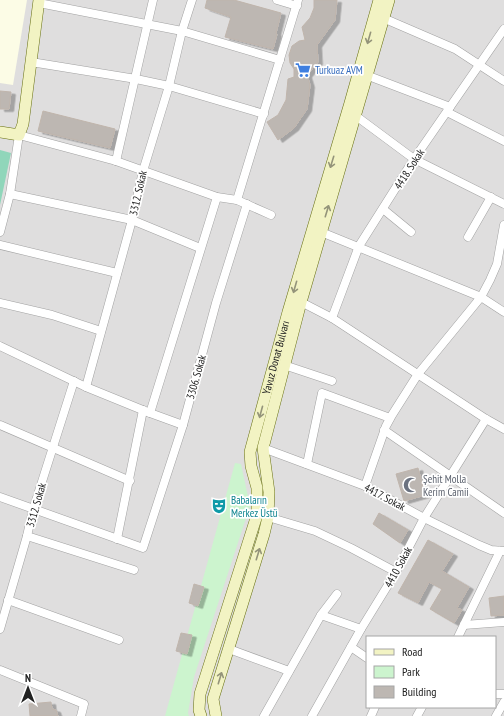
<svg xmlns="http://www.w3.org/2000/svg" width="504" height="716" viewBox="0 0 504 716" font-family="'PT Sans Narrow',sans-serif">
  <defs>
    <filter id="shadow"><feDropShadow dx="4.5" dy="2.5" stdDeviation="0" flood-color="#0004"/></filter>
  </defs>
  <rect width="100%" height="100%" fill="#f0eee9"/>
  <path fill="#dfdede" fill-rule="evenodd" d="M 0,0 L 504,0 L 504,716 L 0,716 ZM 367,637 L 495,637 L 495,707 L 367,707 Z"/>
  <polygon fill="#fcfce6" points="0,0 27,0 13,85 0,83"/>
  <polygon fill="#ccf4ce" points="235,463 241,464 250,506 194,677 188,713 189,716 165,716"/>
  <polygon fill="#90d6ba" points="0,150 11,153 0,205"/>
  <g fill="#bdb7b2" stroke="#c0b5ac" filter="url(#shadow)">
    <polygon points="207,0 234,0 281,13 276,33 277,34 273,49 225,37 231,17 205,8"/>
    <polygon points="314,0 337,0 335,20 317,45 318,62 307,75 310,85 307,109 294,128 278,140 267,122 278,115 286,100 288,79 294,77 294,69 290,63 289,55 292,46 299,41 305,40 302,27 310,18 314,8"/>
    <polygon points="0,91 11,92 9,109 0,109"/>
    <polygon points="43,111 115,129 110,148 38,131"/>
    <polygon points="418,468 425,495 404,501 396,474"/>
    <polygon points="379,513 408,530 400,543 373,524"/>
    <polygon points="428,540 453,554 442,571 469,587 457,608 462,610 454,623 430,609 442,589 429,582 418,603 398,593"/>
    <polygon points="194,584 204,587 198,606 189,603"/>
    <polygon points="504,596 504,615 491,616 489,598"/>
    <polygon points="181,633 192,635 187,654 176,651"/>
    <polygon points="51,702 52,709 56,710 58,716 30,716 29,704"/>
  </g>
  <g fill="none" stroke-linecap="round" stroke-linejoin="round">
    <defs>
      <g id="street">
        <polyline points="277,0 297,6"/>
        <polyline points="39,3 182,31 280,60"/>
        <polyline points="383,18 455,49 504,81"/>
        <polyline points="31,62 136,79 169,86 264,114"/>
        <polyline points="366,75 450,107"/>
        <polyline points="447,112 504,141"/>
        <polyline points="356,116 414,159 504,204"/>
        <polyline points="116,161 153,0"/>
        <polyline points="10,194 132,220 200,248"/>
        <polyline points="237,200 298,0"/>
        <polyline points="383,209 411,232"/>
        <polyline points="0,232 10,194 19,135 116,161 217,197 237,200 271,215"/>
        <polyline points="321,232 481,297 504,312"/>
        <polyline points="468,237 491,197"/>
        <polyline points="0,245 117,273"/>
        <polyline points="301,302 332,318 486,419 504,429"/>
        <polyline points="0,303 52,315 101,331"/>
        <polyline points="332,318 359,246 414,159 504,29"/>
        <polyline points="0,346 86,387 150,413 183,425"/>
        <polyline points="284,365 332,381"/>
        <polyline points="86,387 132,220 143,171 169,86 182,31 192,0"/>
        <polyline points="150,413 217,197"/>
        <polyline points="0,425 130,481"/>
        <polyline points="384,430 504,513"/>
        <polyline points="263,448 365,486 424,518 479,545 491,550 504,551"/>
        <polyline points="307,464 322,393 390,418"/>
        <polyline points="365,486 386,426 392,415 418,374 481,297 490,280 497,264 504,225"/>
        <polyline points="0,497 143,548 183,425 216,303 247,204"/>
        <polyline points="268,517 315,531 351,548 396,572"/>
        <polyline points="27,536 134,570"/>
        <polyline points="117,539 143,410"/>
        <polyline points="8,600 119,640"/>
        <polyline points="321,615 337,594"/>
        <polyline points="464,625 504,622"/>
        <polyline points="0,629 27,536 33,510 74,381"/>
        <polyline points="458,637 500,551"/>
        <polyline points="351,647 367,658"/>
        <polyline points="229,649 289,671"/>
        <polyline points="0,670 84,704 81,716"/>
        <polyline points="495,694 504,694"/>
        <polyline points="264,716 321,615 361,629"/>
        <polyline points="312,716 361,629 396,572 424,518 486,419"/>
        <polyline points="371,716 375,707"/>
        <polyline points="417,716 422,707"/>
        <polyline points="496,716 504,702"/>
      </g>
      <g id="secondary">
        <polyline points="0,132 19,135 23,124 39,0"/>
        <path id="s1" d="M 201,716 L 199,710 L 200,694 L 257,515 L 257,488 L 251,466 L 250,452 L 288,312 L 350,103 L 379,0"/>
        <polyline points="216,716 213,699 264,534 268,517 269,492 263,448 301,302 389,0"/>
      </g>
    </defs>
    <use href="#street" stroke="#a2a2a2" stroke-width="9"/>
    <use href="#secondary" stroke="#666f11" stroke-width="12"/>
    <use href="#street" stroke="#fff" stroke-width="8"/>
    <use href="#secondary" stroke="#f2f3c3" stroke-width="11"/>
  </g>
  <defs><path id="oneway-shaft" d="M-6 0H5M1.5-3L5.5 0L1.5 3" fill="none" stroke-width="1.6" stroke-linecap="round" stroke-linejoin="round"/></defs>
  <g stroke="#94947a">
    <use href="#oneway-shaft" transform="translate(369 38) rotate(106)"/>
    <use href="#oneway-shaft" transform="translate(332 162) rotate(107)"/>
    <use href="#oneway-shaft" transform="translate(327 211) rotate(-73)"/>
    <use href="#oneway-shaft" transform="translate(295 287) rotate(106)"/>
    <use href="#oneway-shaft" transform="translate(261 412) rotate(105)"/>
    <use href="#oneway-shaft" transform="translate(258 554) rotate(-73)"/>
    <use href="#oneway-shaft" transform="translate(220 678) rotate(-73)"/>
  </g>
  <defs>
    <symbol id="supermarket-bare" viewBox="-9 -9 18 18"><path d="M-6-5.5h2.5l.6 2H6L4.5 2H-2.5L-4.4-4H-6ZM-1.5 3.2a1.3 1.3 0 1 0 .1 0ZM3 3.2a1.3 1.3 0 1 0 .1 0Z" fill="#3f7fe0" stroke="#fff" stroke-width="2.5" paint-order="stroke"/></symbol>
    <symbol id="mosque-bare" viewBox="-9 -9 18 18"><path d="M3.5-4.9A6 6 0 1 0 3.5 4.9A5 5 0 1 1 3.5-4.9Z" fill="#6b7280" stroke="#fff" stroke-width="2.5" paint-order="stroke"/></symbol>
    <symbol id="theatre-bare" viewBox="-9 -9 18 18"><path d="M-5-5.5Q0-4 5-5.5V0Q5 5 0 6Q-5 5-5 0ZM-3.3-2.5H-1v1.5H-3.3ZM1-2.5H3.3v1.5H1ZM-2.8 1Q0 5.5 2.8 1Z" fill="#0f9aa8" stroke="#fff" stroke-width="2.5" paint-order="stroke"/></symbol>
  </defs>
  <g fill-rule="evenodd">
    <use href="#supermarket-bare" x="292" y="59" width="22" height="22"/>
    <use href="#mosque-bare" x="400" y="474" width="22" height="22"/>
    <use href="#theatre-bare" x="208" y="495" width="22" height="22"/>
  </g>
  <g text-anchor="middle" stroke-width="3.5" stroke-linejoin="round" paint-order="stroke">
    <g font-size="11" fill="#366cbe" stroke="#fff" text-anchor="start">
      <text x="315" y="74">Turkuaz AVM</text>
    </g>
    <g font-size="11" fill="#212121" stroke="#fff">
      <text transform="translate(409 169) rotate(-57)" y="4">4418. Sokak</text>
      <text transform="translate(138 193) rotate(-77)" y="4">3312. Sokak</text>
      <text dy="4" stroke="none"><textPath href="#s1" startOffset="372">Yavuz Donat Bulvarı</textPath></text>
      <text transform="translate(196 377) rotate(-74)" y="4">3306. Sokak</text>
      <text transform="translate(385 497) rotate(28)" y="4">4417. Sokak</text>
      <text transform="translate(36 505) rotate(-74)" y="4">3312. Sokak</text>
      <text transform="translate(398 567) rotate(-61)" y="4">4410 Sokak</text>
    </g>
    <g font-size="11" fill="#5b616d" stroke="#fff" text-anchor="start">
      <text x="423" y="483">Şehit Molla<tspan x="423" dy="13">Kerim Camii</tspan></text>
    </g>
    <g font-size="11" fill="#0d838f" stroke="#fff" text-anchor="start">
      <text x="231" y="504">Babaların<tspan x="231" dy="13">Merkez Üstü</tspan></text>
    </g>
  </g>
  <rect x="366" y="636" width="130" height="72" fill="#ffffff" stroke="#a6a6a6"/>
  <rect x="374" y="649" width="20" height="6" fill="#f2f3c3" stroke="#a6a6a6"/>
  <text x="402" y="656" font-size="12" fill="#212121">Road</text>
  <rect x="374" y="666" width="20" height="12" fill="#ccf4ce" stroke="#a6a6a6"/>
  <text x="402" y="676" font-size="12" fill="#212121">Park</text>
  <rect x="374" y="686" width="20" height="12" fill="#bdb7b2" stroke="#a6a6a6"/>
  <text x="402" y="696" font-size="12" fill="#212121">Building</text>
  <g transform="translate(28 688)" stroke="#ffffff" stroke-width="3" paint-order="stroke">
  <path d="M0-3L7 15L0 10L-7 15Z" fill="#212121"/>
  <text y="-6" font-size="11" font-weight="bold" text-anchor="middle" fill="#212121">N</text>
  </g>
</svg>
